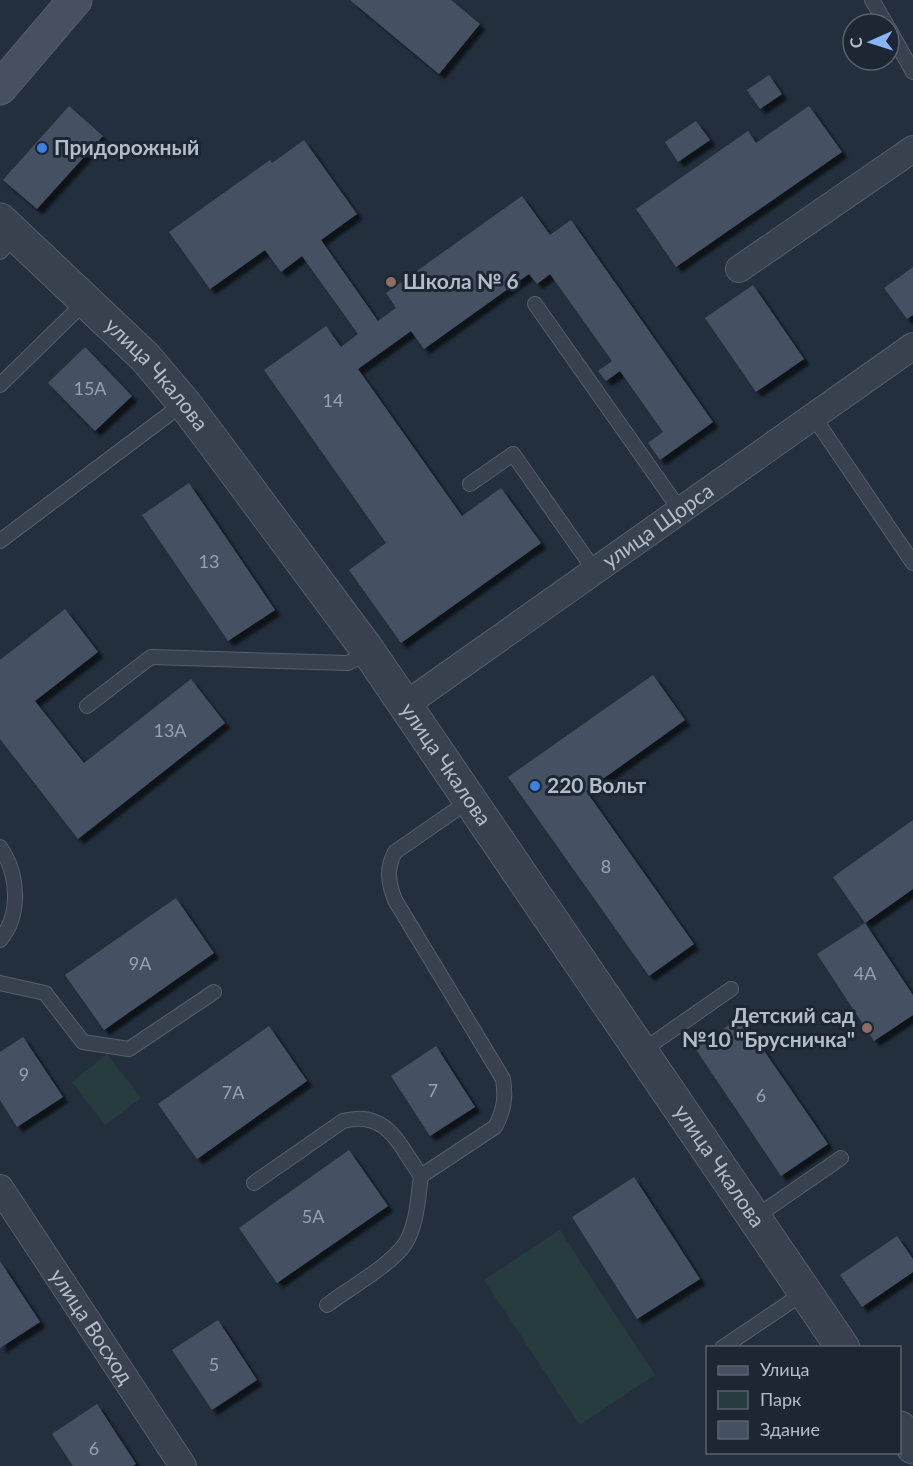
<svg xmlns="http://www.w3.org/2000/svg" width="913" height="1466" viewBox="0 0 913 1466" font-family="Lato,sans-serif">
  <defs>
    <filter id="shadow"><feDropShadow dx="5.5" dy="5.5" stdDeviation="1.5" flood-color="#0009"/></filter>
  </defs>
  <rect width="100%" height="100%" fill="#242f3e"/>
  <g fill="#263c3f">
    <polygon points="107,1054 141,1098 105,1125 72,1082"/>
    <polygon points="560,1230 655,1375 580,1425 484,1280"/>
  </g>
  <g fill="#455162" filter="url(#shadow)">
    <polygon points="350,0 451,0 480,24 439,74"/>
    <polygon points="769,75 782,94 760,109 747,90"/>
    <polygon points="69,106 103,136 37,209 3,180"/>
    <polygon points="809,106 842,152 676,267 636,209 748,131 756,143"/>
    <polygon points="696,121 710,140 678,162 665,142"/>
    <polygon points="304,140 357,214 321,240 378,321 396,308 386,293 522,196 550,235 571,220 713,422 660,460 648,443 663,432 620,371 606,381 598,371 612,361 550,274 537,284 529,274 424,349 411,331 358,369 462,516 501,488 541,543 401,643 349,570 386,543 264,370 326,326 341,347 358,334 302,256 281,272 265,250 210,289 169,232 270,160 272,163"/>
    <polygon points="913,267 913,315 907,319 884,288"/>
    <polygon points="753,285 804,359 756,392 705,318"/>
    <polygon points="85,347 132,396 95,431 48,383"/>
    <polygon points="189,483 275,610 228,641 142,515"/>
    <polygon points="65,609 98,652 35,701 84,763 191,679 225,723 78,839 0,739 0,660"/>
    <polygon points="653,675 685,720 586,791 694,944 649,976 508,777"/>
    <polygon points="913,820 913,889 865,923 833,877"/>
    <polygon points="176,898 214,953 104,1030 65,975"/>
    <polygon points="865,923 913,995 913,1015 874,1041 817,954"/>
    <polygon points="741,1017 828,1144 781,1176 695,1048"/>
    <polygon points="269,1026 307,1081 197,1159 158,1104"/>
    <polygon points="23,1037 63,1097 17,1127 0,1100 0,1052"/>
    <polygon points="436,1046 475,1107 430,1136 391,1076"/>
    <polygon points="349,1150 388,1206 277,1283 239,1228"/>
    <polygon points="634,1177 700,1279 637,1319 572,1217"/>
    <polygon points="897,1236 913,1259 913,1272 862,1307 840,1275"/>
    <polygon points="0,1261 40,1322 0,1348"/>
    <polygon points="218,1320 257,1380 212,1410 172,1350"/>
    <polygon points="97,1404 136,1464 133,1466 73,1466 52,1434"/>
  </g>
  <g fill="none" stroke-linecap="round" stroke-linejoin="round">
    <defs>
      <g id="service">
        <polyline points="872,0 886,24"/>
        <polyline points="889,29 913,72"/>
        <polyline points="0,252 15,236"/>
        <polyline points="535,304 680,510"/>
        <polyline points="0,385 85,302"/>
        <polyline points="813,416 913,563"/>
        <polyline points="470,484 513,454 595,571"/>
        <polyline points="0,541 184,403"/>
        <polyline points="87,706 151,657 348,663 369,652"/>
        <path d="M 0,847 C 18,873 22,914 0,940"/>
        <polyline points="0,983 45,993 83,1042 129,1049 214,992"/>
        <polyline points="642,1051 731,989"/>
        <path d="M 254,1183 L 343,1121 C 387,1109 399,1145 421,1176 L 495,1127 C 504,1111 506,1097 503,1079 L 395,900 C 388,882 386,869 395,852 L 470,800"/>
        <polyline points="754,1218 841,1158"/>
        <path d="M 327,1305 C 348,1289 391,1265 405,1244 C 417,1225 418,1198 421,1176"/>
        <polyline points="722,1348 805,1292"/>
      </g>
      <g id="minor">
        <polyline points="739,269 913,149"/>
        <path id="s1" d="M 405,705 L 913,346"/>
        <path id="s2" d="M 0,1188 L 183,1466"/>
      </g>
      <g id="tertiary">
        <path id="s3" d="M 0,220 L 145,357 L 184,403 L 212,440 L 369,652 L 843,1348"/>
        <polyline points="900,1428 913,1447"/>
      </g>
      <polyline id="secondary" points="0,88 75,0"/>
    </defs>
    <use href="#service" stroke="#565f6c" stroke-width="16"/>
    <use href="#minor" stroke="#565f6c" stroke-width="28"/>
    <use href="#tertiary" stroke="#565f6c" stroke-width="35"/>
    <use href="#secondary" stroke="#565f6c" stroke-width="35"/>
    <use href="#service" stroke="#38414e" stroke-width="14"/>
    <use href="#minor" stroke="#38414e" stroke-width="26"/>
    <use href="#tertiary" stroke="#38414e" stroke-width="33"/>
    <use href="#secondary" stroke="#465061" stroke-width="33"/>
  </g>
  <g fill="#3f7fe0" stroke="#1d2633" stroke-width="2">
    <circle cx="42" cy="148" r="6"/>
    <circle cx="535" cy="786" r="6"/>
  </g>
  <g fill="#8d6e63" stroke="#1d2633" stroke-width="2">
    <circle cx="391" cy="282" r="6"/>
    <circle cx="867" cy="1028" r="6"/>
  </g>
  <g text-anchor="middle" stroke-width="6" stroke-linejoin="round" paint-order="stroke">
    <g font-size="18" fill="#98a1af">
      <text x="90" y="395">15А</text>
      <text x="333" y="407">14</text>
      <text x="209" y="568">13</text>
      <text x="170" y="737">13А</text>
      <text x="606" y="873">8</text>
      <text x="140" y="970">9А</text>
      <text x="865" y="980">4А</text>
      <text x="24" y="1081">9</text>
      <text x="433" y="1097">7</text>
      <text x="233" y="1099">7А</text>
      <text x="761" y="1102">6</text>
      <text x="313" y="1223">5А</text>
      <text x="214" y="1371">5</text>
      <text x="94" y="1455">6</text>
    </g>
    <g font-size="21" font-weight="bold" fill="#b4bcc9" stroke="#1d2633" text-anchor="start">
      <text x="54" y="155">Придорожный</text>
      <text x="403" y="289">Школа № 6</text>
      <text x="547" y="793">220 Вольт</text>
      <text x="855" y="1023" text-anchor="end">Детский сад<tspan x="855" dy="24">№10 "Брусничка"</tspan></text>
    </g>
    <g font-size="21" fill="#b4bcc9" stroke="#1d2633">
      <text dy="7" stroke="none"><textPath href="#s3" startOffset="220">улица Чкалова</textPath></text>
      <text dy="7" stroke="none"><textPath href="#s1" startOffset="310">улица Щорса</textPath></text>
      <text dy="7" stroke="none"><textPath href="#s3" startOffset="706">улица Чкалова</textPath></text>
      <text dy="7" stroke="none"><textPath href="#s3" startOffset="1192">улица Чкалова</textPath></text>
      <text dy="7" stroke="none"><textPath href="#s2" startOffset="166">улица Восход</textPath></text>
    </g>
  </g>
  <rect x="706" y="1346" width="195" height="108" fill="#1d2633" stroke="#59626f" stroke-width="1.5"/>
  <rect x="718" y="1366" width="30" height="9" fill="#465061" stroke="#59626f" stroke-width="1.5"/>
  <text x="760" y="1376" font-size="18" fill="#b4bcc9">Улица</text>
  <rect x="718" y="1391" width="30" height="18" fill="#263c3f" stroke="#59626f" stroke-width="1.5"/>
  <text x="760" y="1406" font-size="18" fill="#b4bcc9">Парк</text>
  <rect x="718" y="1421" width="30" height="18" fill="#455162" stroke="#59626f" stroke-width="1.5"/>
  <text x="760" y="1436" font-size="18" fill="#b4bcc9">Здание</text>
  <g transform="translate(871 42) rotate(267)"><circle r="28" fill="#1d2633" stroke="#59626f" stroke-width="1.5"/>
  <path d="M0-4.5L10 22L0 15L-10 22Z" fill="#8ab4f8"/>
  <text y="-9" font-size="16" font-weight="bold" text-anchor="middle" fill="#b4bcc9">С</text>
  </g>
</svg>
